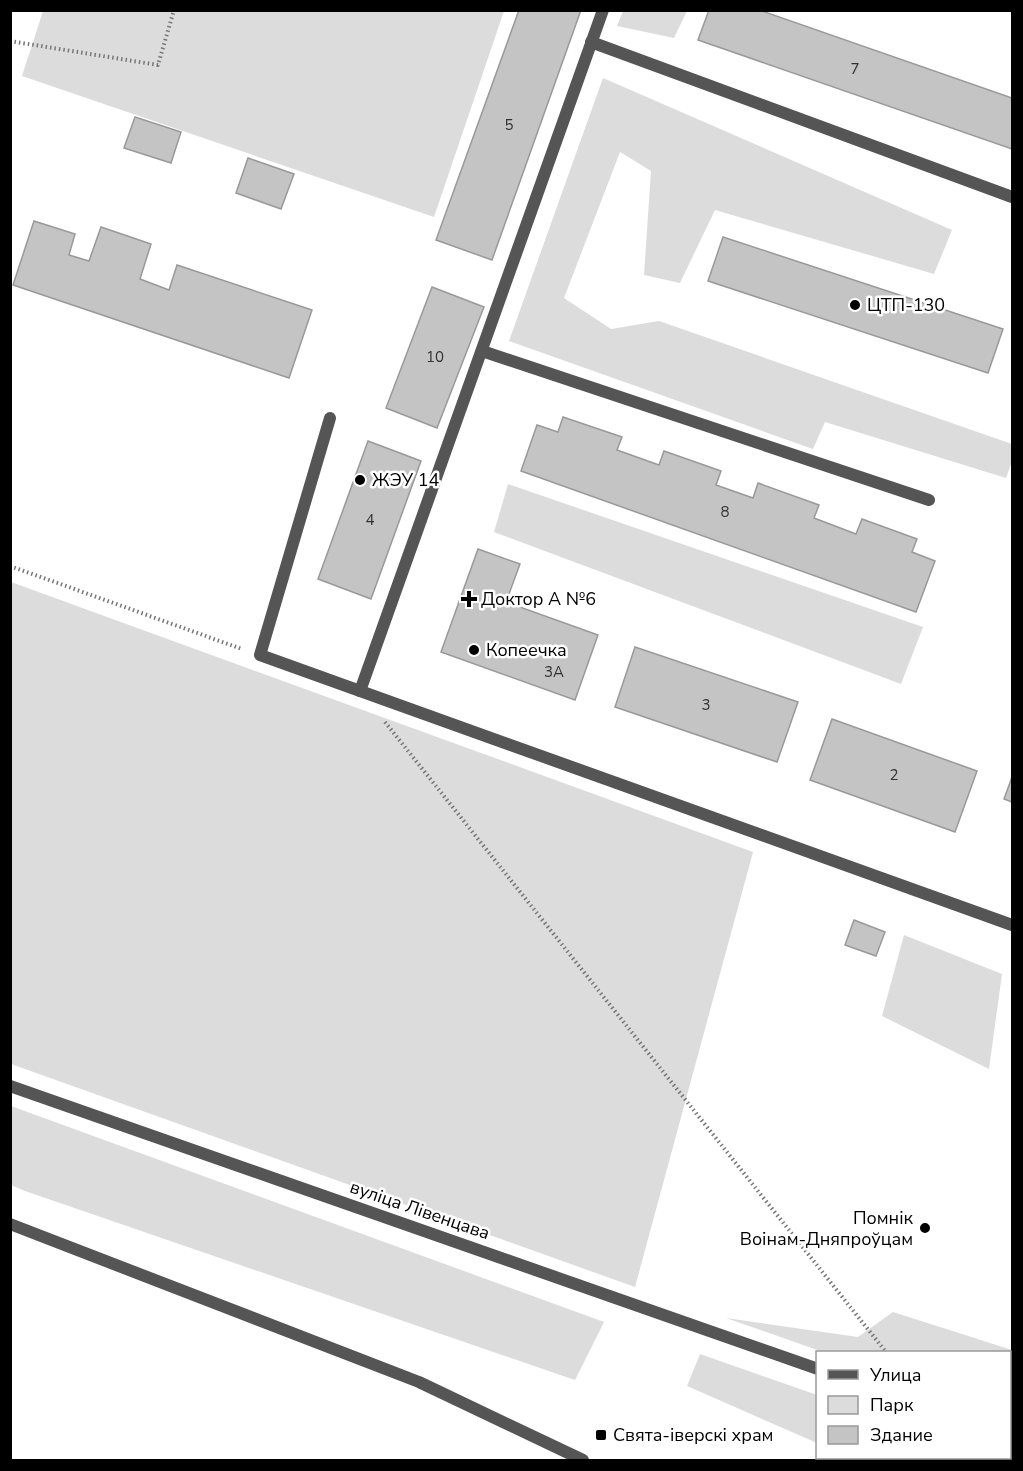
<svg xmlns="http://www.w3.org/2000/svg" width="1023" height="1471" viewBox="0 0 1023 1471" font-family="'Nunito Sans',sans-serif">
  <rect width="100%" height="100%" fill="#fff"/>
  <g fill="#dcdcdc">
    <polygon points="43,11 43,10 504,11 434,217 22,76"/>
    <polygon points="623,11 623,10 687,11 674,38 617,26"/>
    <polygon points="603,78 952,230 934,274 715,210 680,283 644,275 651,171 620,152 564,298 611,329 659,321 1012,444 1012,461 1006,478 825,422 813,449 509,341"/>
    <polygon points="508,484 923,627 901,684 494,532"/>
    <polygon points="11,582 753,852 635,1287 11,1064"/>
    <polygon points="904,935 1002,974 989,1069 882,1016"/>
    <polygon points="10,1106 11,1106 604,1322 575,1380 25,1191 11,1185"/>
    <polygon points="893,1312 1012,1350 1012,1419 1010,1418 1010,1352 823,1352 726,1318 858,1337"/>
    <polygon points="700,1354 817,1395 817,1443 687,1386"/>
    <polygon points="851,1458 995,1458 1003,1460 858,1460"/>
  </g>
  <g fill="#c4c4c4" stroke="#999" stroke-width="1.5">
    <polygon points="519,10 581,10 492,260 436,240"/>
    <polygon points="709,10 759,10 1012,98 1012,149 698,40"/>
    <polygon points="135,117 181,132 171,163 124,148"/>
    <polygon points="248,158 294,174 281,209 236,193"/>
    <polygon points="34,221 75,234 69,255 89,261 101,227 151,244 140,279 169,290 177,265 312,310 289,378 13,285"/>
    <polygon points="723,237 1003,329 988,373 708,281"/>
    <polygon points="432,287 484,307 437,428 386,408"/>
    <polygon points="563,417 622,437 617,450 659,465 664,451 721,471 716,485 753,498 758,483 819,505 814,518 856,534 862,519 917,539 912,552 935,561 916,612 521,471 537,425 558,432"/>
    <polygon points="368,441 421,461 371,599 318,579"/>
    <polygon points="478,549 520,564 506,602 598,635 575,700 441,652"/>
    <polygon points="635,647 798,702 777,762 615,707"/>
    <polygon points="832,719 977,771 955,832 810,780"/>
    <polygon points="1012,777 1012,802 1004,799"/>
    <polygon points="854,920 885,932 876,956 845,945"/>
  </g>
  <g fill="none" stroke-linecap="round" stroke-linejoin="round">
    <g stroke="#777" stroke-width="4" stroke-dasharray="1.5 3" stroke-linecap="butt">
      <polyline points="10,41 158,65 174,10"/>
      <polyline points="10,566 242,649"/>
      <polyline points="385,722 886,1352"/>
    </g>
    <g stroke="#555" stroke-width="12">
      <polyline points="591,42 1012,197"/>
      <polyline points="482,351 929,500"/>
      <polyline points="360,691 603,10"/>
    </g>
    <g stroke="#555" stroke-width="12">
      <polyline points="330,418 260,655 1012,925"/>
      <polyline points="10,1086 818,1369"/>
      <polyline points="1010,1436 1012,1437"/>
    </g>
    <polyline stroke="#555" stroke-width="12" points="10,1224 419,1382 583,1460"/>
  </g>
  <g fill="#000" stroke="#fff" stroke-width="2">
    <circle cx="855" cy="305" r="6"/>
    <circle cx="360" cy="480" r="6"/>
    <path d="M466 590h6v6h6v6h-6v6h-6v-6h-6v-6h6z"/>
    <circle cx="474" cy="650" r="6"/>
    <circle cx="925" cy="1228" r="6"/>
    <rect x="595" y="1429" width="12" height="12" rx="3"/>
  </g>
  <g text-anchor="middle" stroke-width="5" stroke-linejoin="round" paint-order="stroke">
    <g font-size="15" fill="#313131">
      <text x="855" y="74">7</text>
      <text x="509" y="130">5</text>
      <text x="435" y="362">10</text>
      <text x="725" y="517">8</text>
      <text x="370" y="525">4</text>
      <text x="554" y="677">3А</text>
      <text x="706" y="710">3</text>
      <text x="894" y="780">2</text>
    </g>
    <g font-size="18" fill="#000" stroke="#fff" text-anchor="start">
      <text x="867" y="311">ЦТП-130</text>
      <text x="372" y="486">ЖЭУ 14</text>
      <text x="481" y="605">Доктор А №6</text>
      <text x="486" y="656">Копеечка</text>
      <text x="913" y="1224" text-anchor="end">Помнік<tspan x="913" dy="21">Воінам-Дняпроўцам</tspan></text>
      <text x="613" y="1441">Свята-іверскі храм</text>
    </g>
    <g font-size="18" fill="#000" stroke="#fff">
      <text transform="translate(420 1210) rotate(19)" y="6">вуліца Лівенцава</text>
    </g>
  </g>
  <rect width="1023" height="1471" fill="none" stroke="#000000" stroke-width="24"/>
  <rect x="816" y="1351" width="195" height="108" fill="#ffffff" stroke="#999999" stroke-width="1.5"/>
  <rect x="828" y="1370" width="30" height="9" fill="#555555" stroke="#999999" stroke-width="1.5"/>
  <text x="870" y="1381" font-size="18" fill="#000000">Улица</text>
  <rect x="828" y="1396" width="30" height="18" fill="#dcdcdc" stroke="#999999" stroke-width="1.5"/>
  <text x="870" y="1411" font-size="18" fill="#000000">Парк</text>
  <rect x="828" y="1426" width="30" height="18" fill="#c4c4c4" stroke="#999999" stroke-width="1.5"/>
  <text x="870" y="1441" font-size="18" fill="#000000">Здание</text>
</svg>
